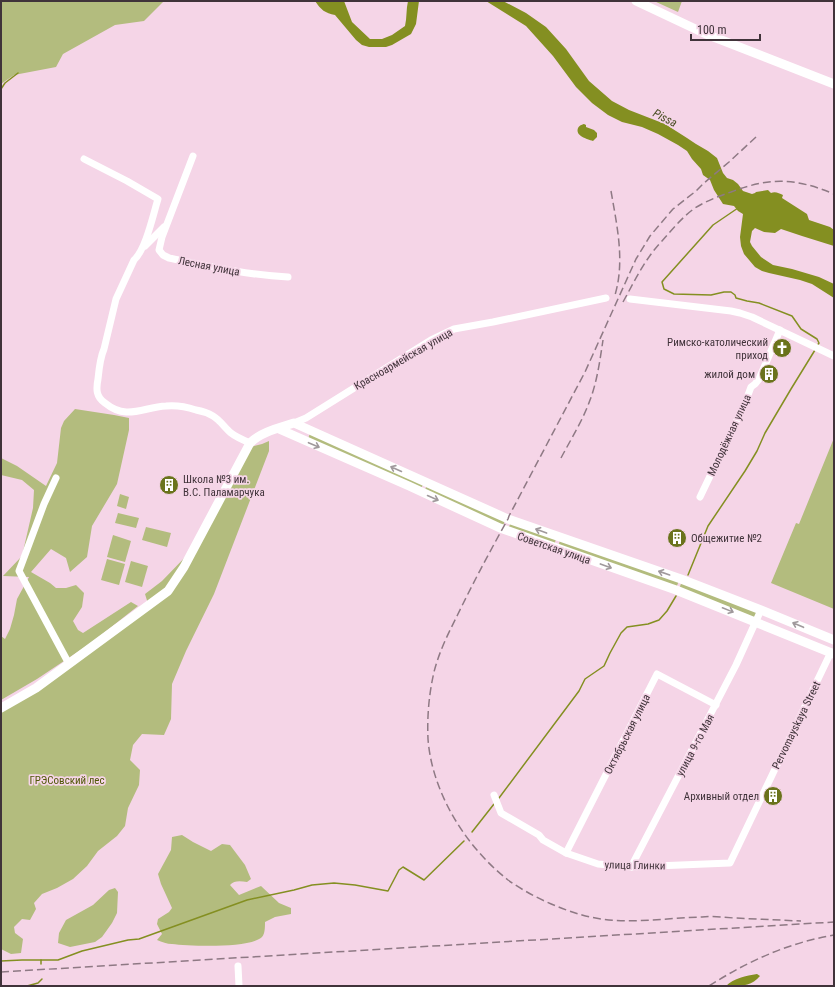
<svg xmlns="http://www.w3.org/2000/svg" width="835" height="987" viewBox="0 0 835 987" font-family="'Roboto Condensed',sans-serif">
  <rect width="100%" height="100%" fill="#f5d5e7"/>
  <g fill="#b3bc7e">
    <polygon points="1,1 164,1 144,21 115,25 63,54 56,67 14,75 1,84"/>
    <polygon points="654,1 682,1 678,12"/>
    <polygon points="75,409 114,415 129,418 129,430 117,484 92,526 87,557 70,572 66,558 51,549 31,572 50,583 56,588 66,588 76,585 84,593 82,607 73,621 78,630 83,633 131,602 138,606 91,643 37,679 1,700 1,636 5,639 10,629 14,615 17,599 29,577 3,576 22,556 33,508 34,490 22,480 1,475 1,458 17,466 46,486 57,463 61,428 64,421"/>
    <polygon points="310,433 423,484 421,490 308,439"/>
    <polygon points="834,438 834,609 771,583 796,523 799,524"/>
    <polygon points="269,441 269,451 214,594 186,651 172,684 171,719 164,735 142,734 133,745 130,760 140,770 139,785 128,808 125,826 117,836 98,851 87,866 73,879 57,888 42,894 34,903 36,909 30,920 22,919 14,927 15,933 23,939 21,953 11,954 1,949 1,711 149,607 145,594 162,581 192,550 243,452 254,446 262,444"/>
    <polygon points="427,485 505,520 503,526 424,492"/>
    <polygon points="120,494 129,497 126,509 117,506"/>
    <polygon points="118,513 139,518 136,528 115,523"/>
    <polygon points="511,523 556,539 554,546 508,528"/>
    <polygon points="146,527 171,533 167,547 142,540"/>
    <polygon points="113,535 131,541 125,562 107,557"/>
    <polygon points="560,540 679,581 676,588 558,547"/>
    <polygon points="107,559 125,564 119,585 101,580"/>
    <polygon points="131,561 148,566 142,587 125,582"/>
    <polygon points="682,581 759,611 755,620 679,589"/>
    <path d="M 182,835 L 193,842 L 211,851 L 222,844 L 230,845 L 245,865 L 251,879 L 247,882 C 241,881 234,880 230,885 L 239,895 L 261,886 L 279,903 L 291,908 L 291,914 L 275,917 L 265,922 C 265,927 265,934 262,937 C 249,949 189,946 172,944 C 167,944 162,942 157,940 L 162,934 L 157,924 L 158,919 L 169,912 L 172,908 L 161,884 L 158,874 L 171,850 L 172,837 Z"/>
    <polygon points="115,888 118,892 117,913 112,923 102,937 95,942 70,947 58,943 59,933 66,920 93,905 109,890"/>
  </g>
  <g fill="#848f21">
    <path d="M 315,1 L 344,1 L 352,22 L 370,39 L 382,39 L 392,35 L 405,26 C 407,18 406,9 408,1 L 419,1 L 416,24 L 411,34 L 392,45 L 386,47 L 369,47 L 362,45 L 356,40 L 335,15 C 325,13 321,10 315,1 Z"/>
    <path d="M 486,1 L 503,1 L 526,13 L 546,27 L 566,49 L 589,81 L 612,101 L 629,110 L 665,124 L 687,138 L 696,144 L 708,151 L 717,158 L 723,173 L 727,178 L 733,180 L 738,184 L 743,191 L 752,194 L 755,193 L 756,192 L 768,190 L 771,193 C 775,191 779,193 783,195 L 782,198 L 807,214 L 809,220 L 830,227 L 834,230 L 834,246 L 802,236 L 781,229 L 775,233 L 764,232 L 755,228 L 752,231 L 750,242 L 752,246 L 761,257 L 773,265 L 792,269 L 819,277 L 834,284 L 834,298 L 812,284 L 800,280 L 769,273 L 762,271 L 755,267 L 744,254 L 741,246 L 740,237 L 743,214 L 738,211 L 734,206 L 723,204 L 714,190 L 710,180 L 703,175 L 701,169 L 692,159 L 687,151 L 678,145 L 658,134 L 642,127 L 622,122 L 608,115 L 592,103 L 576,87 L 553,56 L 526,26 Z"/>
    <path d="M 584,124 L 586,125 L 586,127 L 594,130 L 597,133 L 597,137 L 593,141 C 587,139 575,136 578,128 C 580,125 581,125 584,124 Z"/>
    <path d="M 757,974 L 760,976 C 751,987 740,986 726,986 C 734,978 746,976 757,974 Z"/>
  </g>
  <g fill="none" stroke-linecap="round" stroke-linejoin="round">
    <g stroke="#848f21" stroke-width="1.5">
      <polyline points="1,89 5,83 18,73"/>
      <polyline points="738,208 713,225 662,282 664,289 674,294 711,295 724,292 731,292 735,295 736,298 747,301 759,303 792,316 801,329 817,339 819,343 817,346"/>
      <polyline points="688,575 708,526 745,471 757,451 765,433 791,389 815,350"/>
      <polyline points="499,798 579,691 585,679 604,666 610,653 621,633 627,627 648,624 659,620 667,611 676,596"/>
      <polyline points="472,832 494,804"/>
      <polyline points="1,961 22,960 41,960"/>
      <polyline points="41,964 41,960 58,960 82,951 128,940 139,939 247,900 294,890 312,885 334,883 355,885 388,891 399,870 403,867 424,880 464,841"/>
      <polyline points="27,986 38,983 42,979"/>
    </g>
    <g stroke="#fff" stroke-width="7">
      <path d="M 193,156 L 162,237 L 159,250 L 163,255 L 169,258 C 208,266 247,275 288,277"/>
      <path d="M 84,159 L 127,181 L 158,199 C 153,215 146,249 134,260 L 116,299 L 104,349 C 100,358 99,369 98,379 C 96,389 96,397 105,403 C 127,421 143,407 166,406 C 176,405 187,407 196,410 C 202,411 208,413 213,416 C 220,420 225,428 231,433 C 236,437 243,440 250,443"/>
      <polyline points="145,246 164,227"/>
      <polyline points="630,299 731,311 740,313 752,317 834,356"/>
      <polyline points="294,423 306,418 431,340 454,329 493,322 606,298"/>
      <polyline points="56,478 44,504 19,571 69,664"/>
      <polyline points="700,497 745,403 751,387 755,384 759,379 780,330"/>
      <polyline points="494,795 501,813 539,835 543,840 566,853 598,864 631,867 730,863 831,652"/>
      <polyline points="566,853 657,674 716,705"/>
      <polyline points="631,867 736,665 761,610"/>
      <polyline points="238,966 239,986"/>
    </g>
    <g stroke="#fff" stroke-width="9">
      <polyline points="636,1 706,34 834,84"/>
      <polyline points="279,429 409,486 500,528 676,590 834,654"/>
      <path d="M 1,708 L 36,688 L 168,591 L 184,567 L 250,443 C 261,432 279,428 294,423 L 508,519 L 681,579 L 761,610 L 834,640"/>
    </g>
    <g stroke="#8e7984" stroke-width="1.5" stroke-dasharray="8 4" stroke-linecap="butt">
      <path d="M 756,137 L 729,162 L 704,183 L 696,191 L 673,209 L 650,236 L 636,259 L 585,372 L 509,516 L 508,519 C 490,551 473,583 457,616 C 448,634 439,652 434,672 C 429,694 427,716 428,739 C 432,793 466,847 508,880 C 529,895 557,908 582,915 C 621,926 662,918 702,917 C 712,916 723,917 734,918 C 756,919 778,920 801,921"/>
      <path d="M 611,191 C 617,226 625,261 615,295"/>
      <path d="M 623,302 C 633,284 642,265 655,249 C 659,244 664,239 669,233 C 677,224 685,215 695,208 C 706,201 719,196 731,192 C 770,177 796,178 834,194"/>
      <path d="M 561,458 C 571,439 583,420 590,400 C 597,382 600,360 603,340"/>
      <polyline points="1,972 834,922"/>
      <path d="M 709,986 C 748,961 788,943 834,935"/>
    </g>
  </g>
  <defs><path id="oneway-shaft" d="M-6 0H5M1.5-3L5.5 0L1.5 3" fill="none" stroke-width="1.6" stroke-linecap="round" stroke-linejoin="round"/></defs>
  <g stroke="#a0999c">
    <use href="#oneway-shaft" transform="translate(314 445) rotate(23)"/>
    <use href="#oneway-shaft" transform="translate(396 469) rotate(-156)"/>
    <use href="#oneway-shaft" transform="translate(433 498) rotate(24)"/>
    <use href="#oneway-shaft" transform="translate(541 531) rotate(-160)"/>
    <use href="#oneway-shaft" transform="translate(606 566) rotate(20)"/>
    <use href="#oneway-shaft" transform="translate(664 573) rotate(-161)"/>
    <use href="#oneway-shaft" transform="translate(728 610) rotate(22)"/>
    <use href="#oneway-shaft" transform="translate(798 625) rotate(-157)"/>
  </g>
  <defs>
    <symbol id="church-disc" viewBox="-11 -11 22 22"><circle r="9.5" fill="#6a731c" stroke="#f5d5e7"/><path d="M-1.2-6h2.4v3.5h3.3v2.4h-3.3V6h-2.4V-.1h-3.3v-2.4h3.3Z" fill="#fff"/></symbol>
    <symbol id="building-disc" viewBox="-11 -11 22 22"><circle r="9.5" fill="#6a731c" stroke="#f5d5e7"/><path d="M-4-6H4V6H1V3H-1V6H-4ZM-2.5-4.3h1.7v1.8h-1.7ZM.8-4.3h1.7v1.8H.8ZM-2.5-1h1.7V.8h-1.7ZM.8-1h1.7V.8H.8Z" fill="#fff"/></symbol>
  </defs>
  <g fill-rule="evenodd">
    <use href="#church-disc" x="771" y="337" width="22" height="22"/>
    <use href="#building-disc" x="758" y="363" width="22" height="22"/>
    <use href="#building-disc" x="158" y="474" width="22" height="22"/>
    <use href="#building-disc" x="666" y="527" width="22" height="22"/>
    <use href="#building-disc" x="762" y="785" width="22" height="22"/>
  </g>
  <g text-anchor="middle" stroke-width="3.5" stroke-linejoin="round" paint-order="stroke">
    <g font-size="11" fill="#40333a" stroke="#f5d5e7">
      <text transform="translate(209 266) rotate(11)" y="4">Лесная улица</text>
      <text transform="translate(403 359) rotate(-30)" y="4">Красноармейская улица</text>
      <text transform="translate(729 435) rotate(-65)" y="4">Молодёжная улица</text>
      <text transform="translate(554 548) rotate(19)" y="4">Советская улица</text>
      <text transform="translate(796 725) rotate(-64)" y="4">Pervomayskaya Street</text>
      <text transform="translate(627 734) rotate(-63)" y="4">Октябрьская улица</text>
      <text transform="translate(695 745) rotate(-62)" y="4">улица 9-го Мая</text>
      <text transform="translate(635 865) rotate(1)" y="4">улица Глинки</text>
    </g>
    <g font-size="11" fill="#40333a" stroke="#f5d5e7" text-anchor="end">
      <text x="768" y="346">Римско-католический<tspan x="768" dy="13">приход</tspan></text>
      <text x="755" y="378">жилой дом</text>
      <text x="183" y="483" text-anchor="start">Школа №3 им.<tspan x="183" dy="13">В.С. Паламарчука</tspan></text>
      <text x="691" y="542" text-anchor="start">Общежитие №2</text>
      <text x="759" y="800">Архивный отдел</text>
    </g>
    <g font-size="11" fill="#505708" stroke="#f5d5e7">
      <text x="67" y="784">ГРЭСовский лес</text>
    </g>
    <g font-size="12" font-style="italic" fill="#484d22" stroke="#f5d5e7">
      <text transform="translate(665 118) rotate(27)" y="4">Pissa</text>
    </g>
  </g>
  <rect width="835" height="987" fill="none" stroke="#40333a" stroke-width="4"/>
  <path d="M691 34v6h69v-6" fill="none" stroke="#40333a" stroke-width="2"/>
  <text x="697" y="34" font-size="12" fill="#40333a" stroke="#f5d5e7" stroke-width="3" paint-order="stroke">100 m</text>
</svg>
